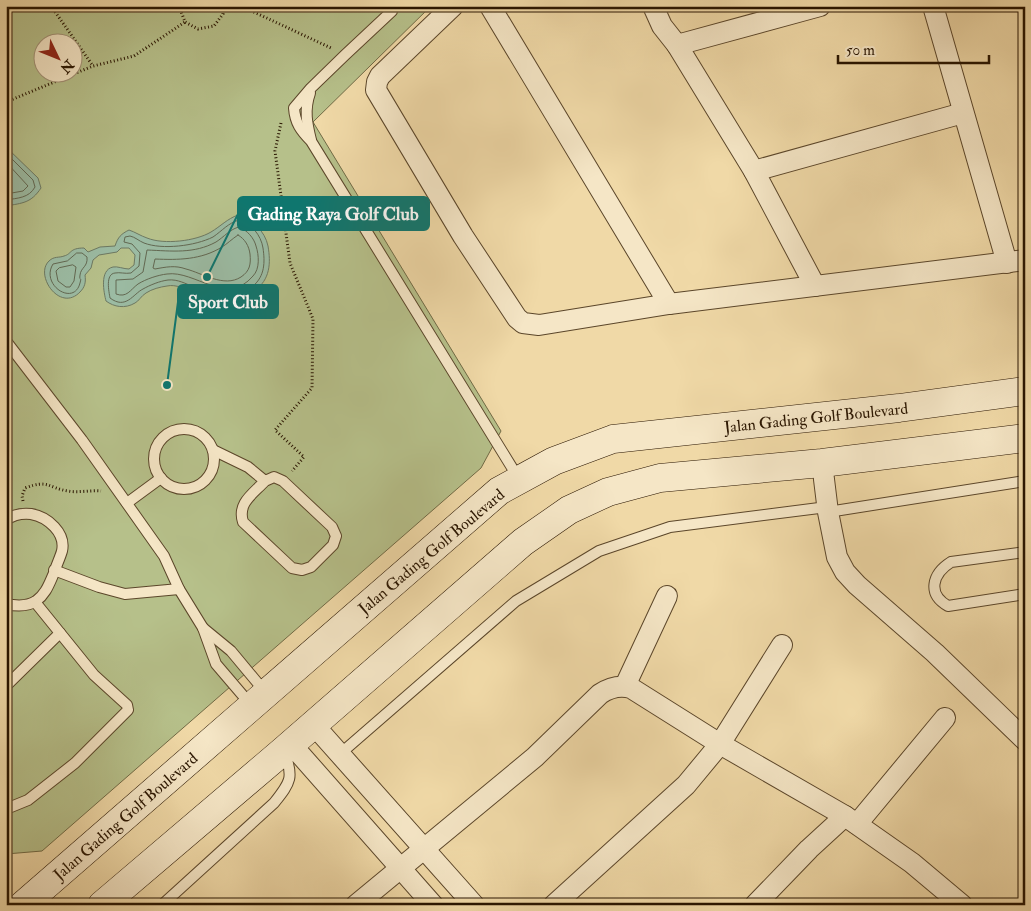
<svg xmlns="http://www.w3.org/2000/svg" width="1031" height="911" viewBox="0 0 1031 911" font-family="'IM FELL Double Pica',serif">
  <rect width="100%" height="100%" fill="#f0d9a7"/>
  <filter id="stains"><feTurbulence type="fractalNoise" baseFrequency=".004" numOctaves="4"/><feColorMatrix values="0 0 0 0 .2 0 0 0 0 .09 0 0 0 0 .02 0 0 0 .5 -.17"/></filter>
  <radialGradient id="worn" r=".72"><stop offset=".6" stop-color="#630" stop-opacity="0"/><stop offset="1" stop-color="#630" stop-opacity=".3"/></radialGradient>
  <path fill="#b6c08a" stroke="#706a45" fill-rule="evenodd" d="M 6,6 L 431,6 L 313,122 L 501,431 L 481,468 L 42,851 L 6,854 ZM 42,42 L 72,42 L 72,72 L 42,72 Z"/>
  <g fill="#9bbba3" stroke="#6d7962">
    <path d="M 6,147 L 38,178 L 41,188 C 31,203 23,203 6,206 Z"/>
    <path d="M 238,215 C 252,219 265,231 268,246 C 271,263 270,280 255,290 C 235,304 214,300 193,292 C 185,289 176,284 167,286 C 160,287 152,289 146,293 C 141,296 139,301 135,303 C 125,309 114,307 106,301 C 104,293 99,270 113,267 C 117,266 124,269 129,269 L 134,265 L 135,255 L 129,248 L 121,248 L 117,252 L 99,255 L 93,260 L 91,268 L 85,275 C 86,282 85,287 80,292 C 60,313 34,275 49,261 C 54,256 59,258 64,256 C 72,254 69,248 84,248 L 88,252 L 100,247 L 115,246 C 118,237 121,234 129,230 C 135,232 141,236 147,238 C 164,245 196,241 211,232 C 221,226 227,219 238,215 Z"/>
  </g>
  <g fill="none" stroke-linecap="round" stroke-linejoin="round">
    <g stroke="#626852" stroke-width="1">
      <path d="M 6,153 L 33,180 L 35,187 C 29,198 18,198 6,200"/>
      <polyline points="6,162 28,186 23,191 6,194"/>
      <path d="M 239,220 C 251,223 261,235 263,248 C 265,262 265,276 253,286 C 235,299 213,294 194,287 C 186,284 178,279 168,280 C 160,281 150,285 143,289 C 133,294 126,310 110,298 C 109,292 105,274 115,273 C 120,272 125,274 131,273 L 139,266 L 140,253 L 132,244 L 124,242 L 125,237 L 130,236 C 135,237 139,241 144,243 C 162,250 195,246 213,237 C 222,231 228,223 239,220 Z"/>
      <path d="M 239,227 C 247,230 254,238 256,246 C 259,255 260,269 253,276 C 227,307 195,270 167,274 C 158,275 146,279 138,284 C 130,290 127,298 116,294 L 116,280 L 133,279 L 143,272 L 147,250 C 172,251 194,254 216,242 C 224,237 230,229 239,227 Z"/>
      <path d="M 238,235 C 245,239 249,246 250,254 C 251,264 250,271 241,277 C 224,288 202,273 186,269 C 175,265 166,267 155,269 L 153,268 L 155,259 C 178,260 201,260 222,247 C 227,244 232,239 238,235 Z"/>
      <path d="M 77,253 L 82,253 L 87,257 C 88,267 81,267 80,275 C 79,282 82,276 80,283 C 74,307 40,285 53,264 L 67,261 Z"/>
      <polygon points="73,265 76,267 74,281 70,287 66,287 58,281 56,271 59,268"/>
    </g>
    <defs>
      <g id="service">
        <path d="M 392,11 L 345,55 L 311,88 L 294,108 C 295,123 301,131 311,141 L 519,479"/>
        <path d="M 310,93 C 304,110 307,124 311,140"/>
        <polyline points="6,341 82,440 164,556 179,589 203,628 216,664 251,705"/>
        <circle cx="184" cy="459" r="30"/>
        <path d="M 213,450 L 248,467 L 265,481 L 274,477 L 283,481 L 332,527 L 336,536 L 333,545 L 311,567 L 302,570 L 292,568 L 243,522 C 237,503 253,494 265,481"/>
        <polyline points="127,503 161,478"/>
        <polyline points="828,512 1025,481"/>
        <path d="M 6,520 C 13,515 22,513 31,514 C 48,517 66,533 62,551 C 60,558 56,566 54,573 C 49,584 46,594 36,601 C 27,607 16,606 6,604"/>
        <path d="M 1025,552 L 951,562 C 932,574 927,594 948,606 L 1025,594"/>
        <polyline points="54,570 99,587 125,594 179,589"/>
        <polyline points="203,628 231,651 266,693"/>
        <polyline points="6,686 60,633"/>
        <polyline points="340,754 516,601 599,551 670,527 827,507"/>
        <polyline points="6,809 28,800 75,763 128,710 127,705 94,675 35,602"/>
        <path d="M 162,905 L 274,803 C 291,782 294,777 284,751"/>
      </g>
      <g id="minor">
        <polyline points="453,6 380,76 377,82 376,90 463,236 517,318 523,323 539,325 669,304 1025,260"/>
        <polyline points="490,6 669,304"/>
        <polyline points="653,6 662,26 677,45 754,171 815,286"/>
        <polyline points="933,6 1007,263"/>
        <polyline points="677,45 820,6"/>
        <polyline points="754,171 963,113"/>
        <polyline points="822,463 828,512 837,557 845,572 857,585 935,653 1025,740"/>
        <polyline points="625,686 667,596"/>
        <polyline points="313,724 474,905"/>
        <polyline points="291,744 433,905"/>
        <polyline points="857,824 945,718"/>
        <path d="M 356,905 L 535,757 L 600,694 C 609,688 620,685 631,688 L 720,744 L 845,816 L 912,863 L 962,905"/>
        <polyline points="554,905 686,785 720,744 782,645"/>
        <polyline points="755,905 809,849 845,816"/>
      </g>
      <g id="secondary">
        <polyline points="23,905 499,491 554,461 613,439 899,408 1025,391"/>
        <polyline points="102,905 283,751 523,542 569,510 608,492 660,478 822,463 1025,438"/>
      </g>
    </defs>
    <use href="#service" stroke="#5b462a" stroke-width="12"/>
    <use href="#minor" stroke="#5b462a" stroke-width="22"/>
    <use href="#secondary" stroke="#291500" stroke-width="29"/>
    <g stroke="#291500" stroke-width="3" stroke-dasharray="1 2.5" stroke-linecap="butt">
      <polyline points="51,6 93,66"/>
      <polyline points="179,6 185,22 198,29 214,26 223,14 223,6"/>
      <polyline points="241,6 331,48"/>
      <polyline points="6,102 93,66 134,56 185,22"/>
      <polyline points="281,123 275,151 290,263 313,319 312,388 275,430 304,457 292,471"/>
      <path d="M 23,501 L 22,496 L 25,488 C 49,479 48,488 68,491 C 78,493 90,490 101,491"/>
    </g>
    <use href="#service" stroke="#f5e6c6" stroke-width="10"/>
    <use href="#minor" stroke="#f5e6c6" stroke-width="20"/>
    <use href="#secondary" stroke="#f5e6c6" stroke-width="28"/>
  </g>
  <g text-anchor="middle" stroke-width="4.5" stroke-linejoin="round" paint-order="stroke">
    <g font-size="16" fill="#291500" stroke="#f5e6c6">
      <text transform="translate(816 417) rotate(-6)" y="6">Jalan Gading Golf Boulevard</text>
      <text transform="translate(431 551) rotate(-40)" y="6">Jalan Gading Golf Boulevard</text>
      <text transform="translate(125 816) rotate(-41)" y="6">Jalan Gading Golf Boulevard</text>
    </g>
  </g>
  <path fill="none" stroke="#0f766e" stroke-width="2" d="M207 277L238 214M167 385L178 302"/>
  <g fill="#0f766e" stroke="#f5e6c6" stroke-width="2">
    <circle cx="207" cy="277" r="5"/>
    <circle cx="167" cy="385" r="5"/>
  </g>
  <g fill="#0f766e" stroke="#0f766e" stroke-width="2">
    <rect x="238" y="197" width="191" height="33" rx="5"/>
    <rect x="178" y="285" width="100" height="33" rx="5"/>
  </g>
  <g font-size="18" text-anchor="middle" font-weight="bold" fill="#fff">
    <text x="333" y="220">Gading Raya Golf Club</text>
    <text x="228" y="308">Sport Club</text>
  </g>
  <rect width="1031" height="911" fill="none" stroke="#f0d9a7" stroke-width="25"/>
  <rect x="8" y="8" width="1016" height="896" fill="none" stroke="#291500" stroke-width="2.5"/>
  <rect x="12" y="12" width="1006" height="886" fill="none" stroke="#291500"/>
  <g transform="translate(58 58) rotate(133)"><circle r="24" fill="#f5e6c6" stroke="#a39277"/>
  <path d="M0-4L9 19L0 12L-9 19Z" fill="#8f2418"/>
  <text y="-8" font-size="14" font-weight="bold" text-anchor="middle" fill="#291500">N</text>
  </g>
  <path d="M838 55v8h151v-8" fill="none" stroke="#291500" stroke-width="2.5"/>
  <text x="846" y="55" font-size="15" fill="#291500" stroke="#f5e6c6" stroke-width="4" paint-order="stroke">50 m</text>
  <rect width="100%" height="100%" filter="url(#stains)"/>
  <rect width="100%" height="100%" fill="url(#worn)"/>
</svg>
